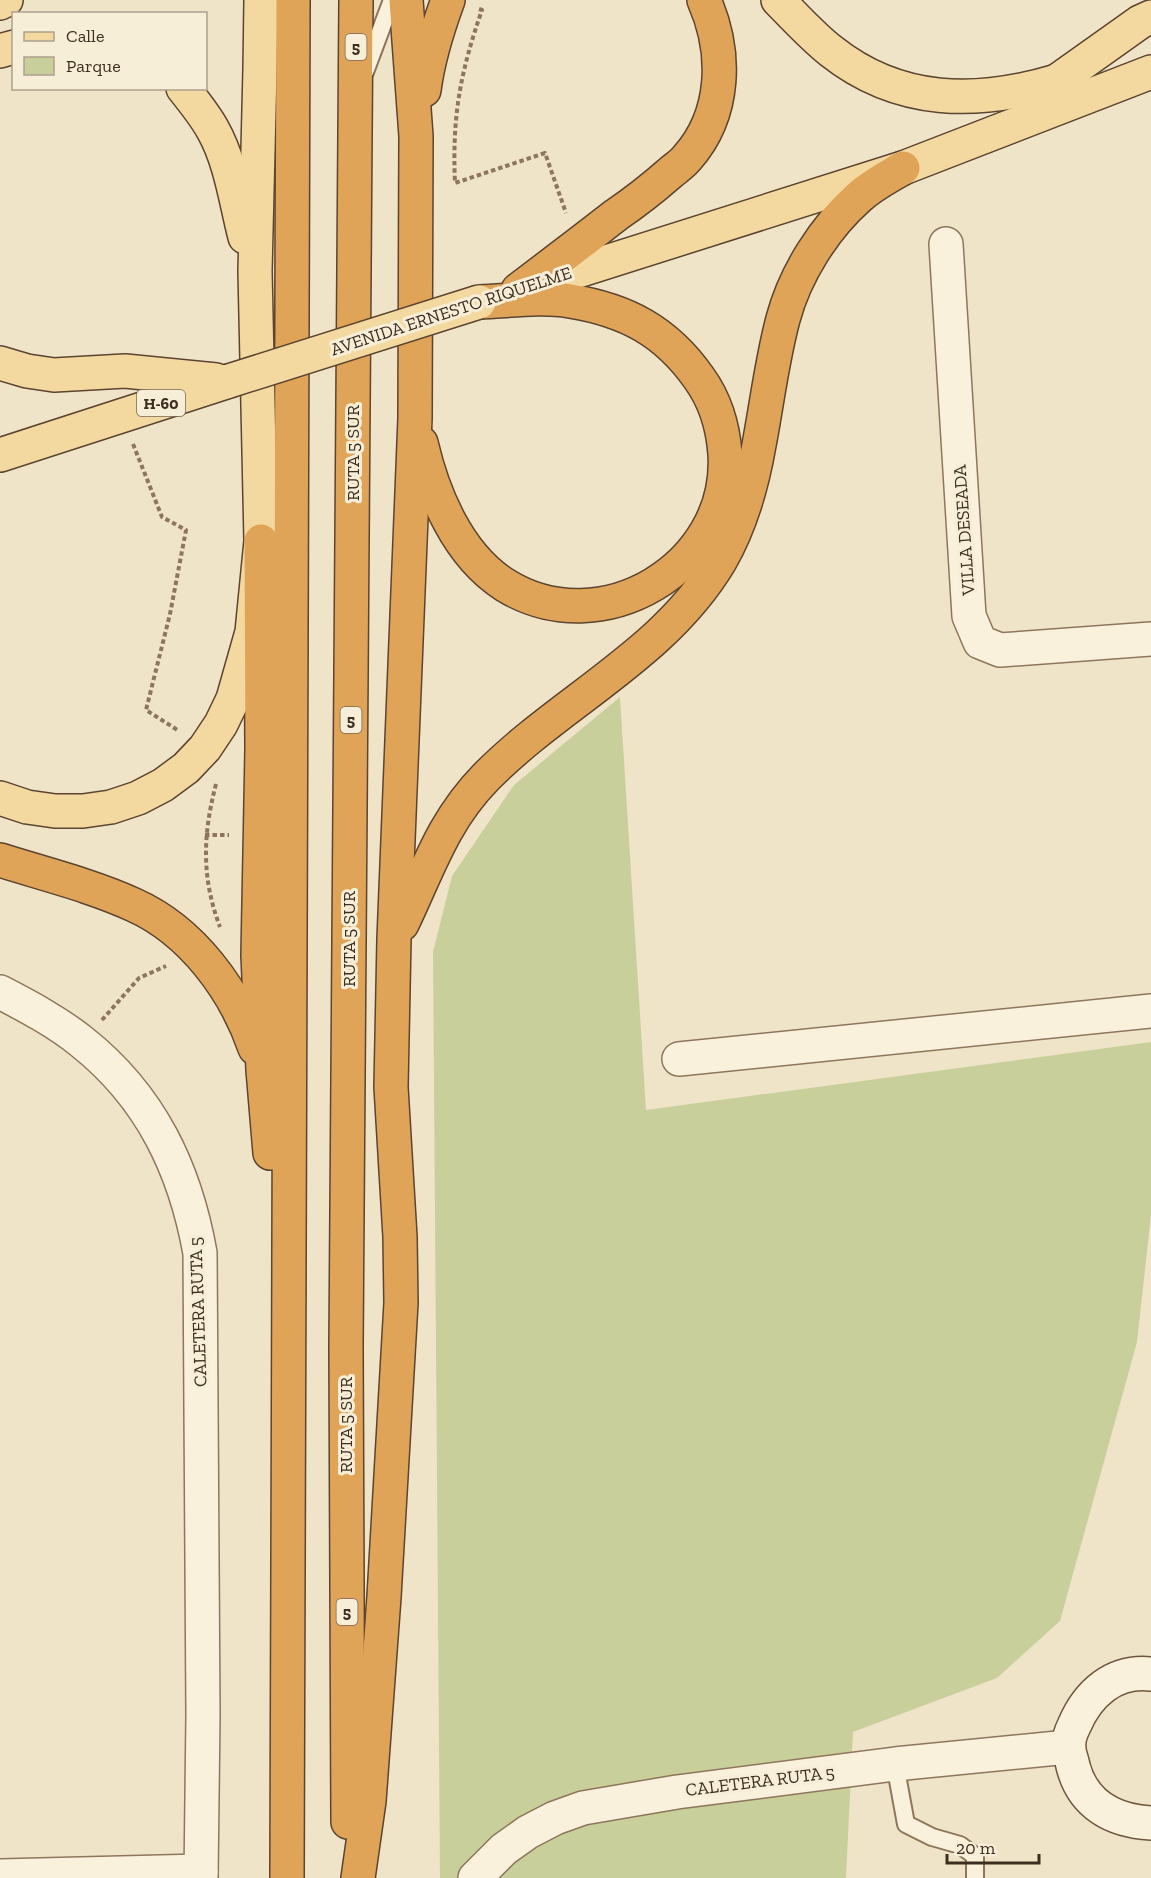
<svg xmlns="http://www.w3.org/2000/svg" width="1151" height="1878" viewBox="0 0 1151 1878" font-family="'Zilla Slab',serif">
  <rect width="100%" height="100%" fill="#f0e4c8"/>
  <polygon fill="#c9cf9b" points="620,697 646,1110 1151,1042 1151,1215 1137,1342 1060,1621 997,1678 853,1732 846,1878 440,1878 433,952 452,876 514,785"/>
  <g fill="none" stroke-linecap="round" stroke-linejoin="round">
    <defs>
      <g id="service">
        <polyline points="365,72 392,0"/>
        <polyline points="895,1764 906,1824 932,1837 960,1845 975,1856 975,1878"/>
      </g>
      <g id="minor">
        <polyline points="946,244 969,616 980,642 1000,650 1151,639"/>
        <path d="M 0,992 C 29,1007 57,1022 82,1042 C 151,1097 185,1169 200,1253 L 203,1715 L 201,1878"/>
        <polyline points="679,1059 1151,1011"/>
        <polyline points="0,1876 201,1871"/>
      </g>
      <polyline id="tertiary" points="475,1878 504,1849 528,1832 555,1818 583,1808 677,1792 895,1764 1068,1747"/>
      <path id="secondary" d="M 1151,1674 C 1114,1670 1088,1693 1074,1726 C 1071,1732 1068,1741 1069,1748 C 1069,1754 1072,1760 1073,1766 C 1083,1805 1113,1821 1151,1823"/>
      <g id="primary">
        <path d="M 778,0 C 795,17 812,36 831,51 C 899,105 977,105 1057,81"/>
        <polyline points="0,3 6,0"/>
        <polyline points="0,51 14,47"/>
        <path d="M 183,88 C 194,102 205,115 213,130 C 231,162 236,202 245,237"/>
        <polyline points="1037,91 1057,81 1140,22 1151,17"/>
        <polyline points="521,289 903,168 1151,72"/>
        <polyline points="0,363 27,371 54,375 125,371 216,380"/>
        <polyline points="0,455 229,381"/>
        <polyline points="0,798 27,807 55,811 83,811 111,807 138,798 163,785 186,768 205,748 221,724 233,699 252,632 261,541 255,271 260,69 261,0"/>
      </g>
      <g id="motorway">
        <path d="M 424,90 C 428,58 437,30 448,0"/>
        <path d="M 518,290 C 551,265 584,240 616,215 C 635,202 653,188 670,173 C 676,168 682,164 687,158 C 726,114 727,52 704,0"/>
        <path d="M 421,443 C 433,495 458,555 505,585 C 601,645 732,567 725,454 C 723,426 715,400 699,378 C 666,331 626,310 570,301 C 541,296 509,301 479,302"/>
        <polyline points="261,541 262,750 258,955 263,1070 270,1153"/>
        <path d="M 0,860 C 44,874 93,886 134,905 C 192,931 235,990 255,1048"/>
        <path d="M 402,924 C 428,870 442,822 486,777 C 561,701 664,655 720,561 C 741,525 752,485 759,445 C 767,403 772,360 783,319 C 795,274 824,228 859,197 C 872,185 888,177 903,168"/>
        <polyline points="348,1822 346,1346 356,0"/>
        <polyline points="287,1878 293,0"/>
        <polyline points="358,1878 369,1801 384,1597 401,1303 400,1237 391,1087 394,939 415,418 416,136 406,0"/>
      </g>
    </defs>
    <use href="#service" stroke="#8d765c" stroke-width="20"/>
    <use href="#minor" stroke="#8d765c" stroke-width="36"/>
    <use href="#tertiary" stroke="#8d765c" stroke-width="36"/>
    <use href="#secondary" stroke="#6f573f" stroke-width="36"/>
    <use href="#primary" stroke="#5b4430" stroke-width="36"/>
    <use href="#motorway" stroke="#5b4430" stroke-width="36"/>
    <g stroke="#8d765c" stroke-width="4" stroke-dasharray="4.5 3" stroke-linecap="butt">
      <path d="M 479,9 L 482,10 C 460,73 452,117 455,183 L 545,153 L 566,213"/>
      <polyline points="133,444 162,517 186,530 170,614 146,710 179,731"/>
      <path d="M 216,784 C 203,834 201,877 220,927"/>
      <polyline points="205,835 229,835"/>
      <polyline points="102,1020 139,978 166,966"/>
    </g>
    <use href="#service" stroke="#faf1dc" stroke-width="16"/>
    <use href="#minor" stroke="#faf1dc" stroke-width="33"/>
    <use href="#tertiary" stroke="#faf1dc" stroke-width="33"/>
    <use href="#secondary" stroke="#faf1dc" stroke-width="33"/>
    <use href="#primary" stroke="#f3d9a0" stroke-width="33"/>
    <use href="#motorway" stroke="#e0a458" stroke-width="33"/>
    <defs>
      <polyline id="primary-bridge" points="229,381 479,302"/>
    </defs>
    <use href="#primary-bridge" stroke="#5b4430" stroke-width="36" stroke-linecap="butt"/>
    <use href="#primary-bridge" stroke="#f3d9a0" stroke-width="33"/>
  </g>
  <g text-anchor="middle" stroke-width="6" stroke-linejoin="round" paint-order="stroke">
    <g fill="#f7eed8" stroke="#756857" stroke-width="1.5">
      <rect x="345.5" y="34" width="21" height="26" rx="4.5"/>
      <rect x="137" y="390" width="48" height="26" rx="4.5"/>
      <rect x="340.5" y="707" width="21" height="26" rx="4.5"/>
      <rect x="336.5" y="1599" width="21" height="26" rx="4.5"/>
    </g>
    <g font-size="16" font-weight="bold" fill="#3d2e20">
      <text x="356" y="53">5</text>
      <text x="161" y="409">H-60</text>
      <text x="351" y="726">5</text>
      <text x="347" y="1618">5</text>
    </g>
    <g font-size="18" fill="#3d2e20" stroke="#f7eed8">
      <text transform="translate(451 311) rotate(-18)" y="6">AVENIDA ERNESTO RIQUELME</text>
      <text transform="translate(353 453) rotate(-90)" y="6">RUTA 5 SUR</text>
      <text transform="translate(964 530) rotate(-94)" y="6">VILLA DESEADA</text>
      <text transform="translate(349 939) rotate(-90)" y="6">RUTA 5 SUR</text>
      <text transform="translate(198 1312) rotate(-92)" y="6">CALETERA RUTA 5</text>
      <text transform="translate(346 1425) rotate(-90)" y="6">RUTA 5 SUR</text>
      <text transform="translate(760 1781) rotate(-7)" y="6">CALETERA RUTA 5</text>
    </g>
  </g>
  <rect x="12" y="12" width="195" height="78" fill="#f7eed8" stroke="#ada18e" stroke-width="1.5"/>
  <rect x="24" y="32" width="30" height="9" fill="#f3d9a0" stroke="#ada18e" stroke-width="1.5"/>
  <text x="66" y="42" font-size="18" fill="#3d2e20">Calle</text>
  <rect x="24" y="57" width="30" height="18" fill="#c9cf9b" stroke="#ada18e" stroke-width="1.5"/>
  <text x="66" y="72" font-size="18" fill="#3d2e20">Parque</text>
  <path d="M947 1854v9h92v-9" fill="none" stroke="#3d2e20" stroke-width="3"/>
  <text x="956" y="1854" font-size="18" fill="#3d2e20" stroke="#f7eed8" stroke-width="4.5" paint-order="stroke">20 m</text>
</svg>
